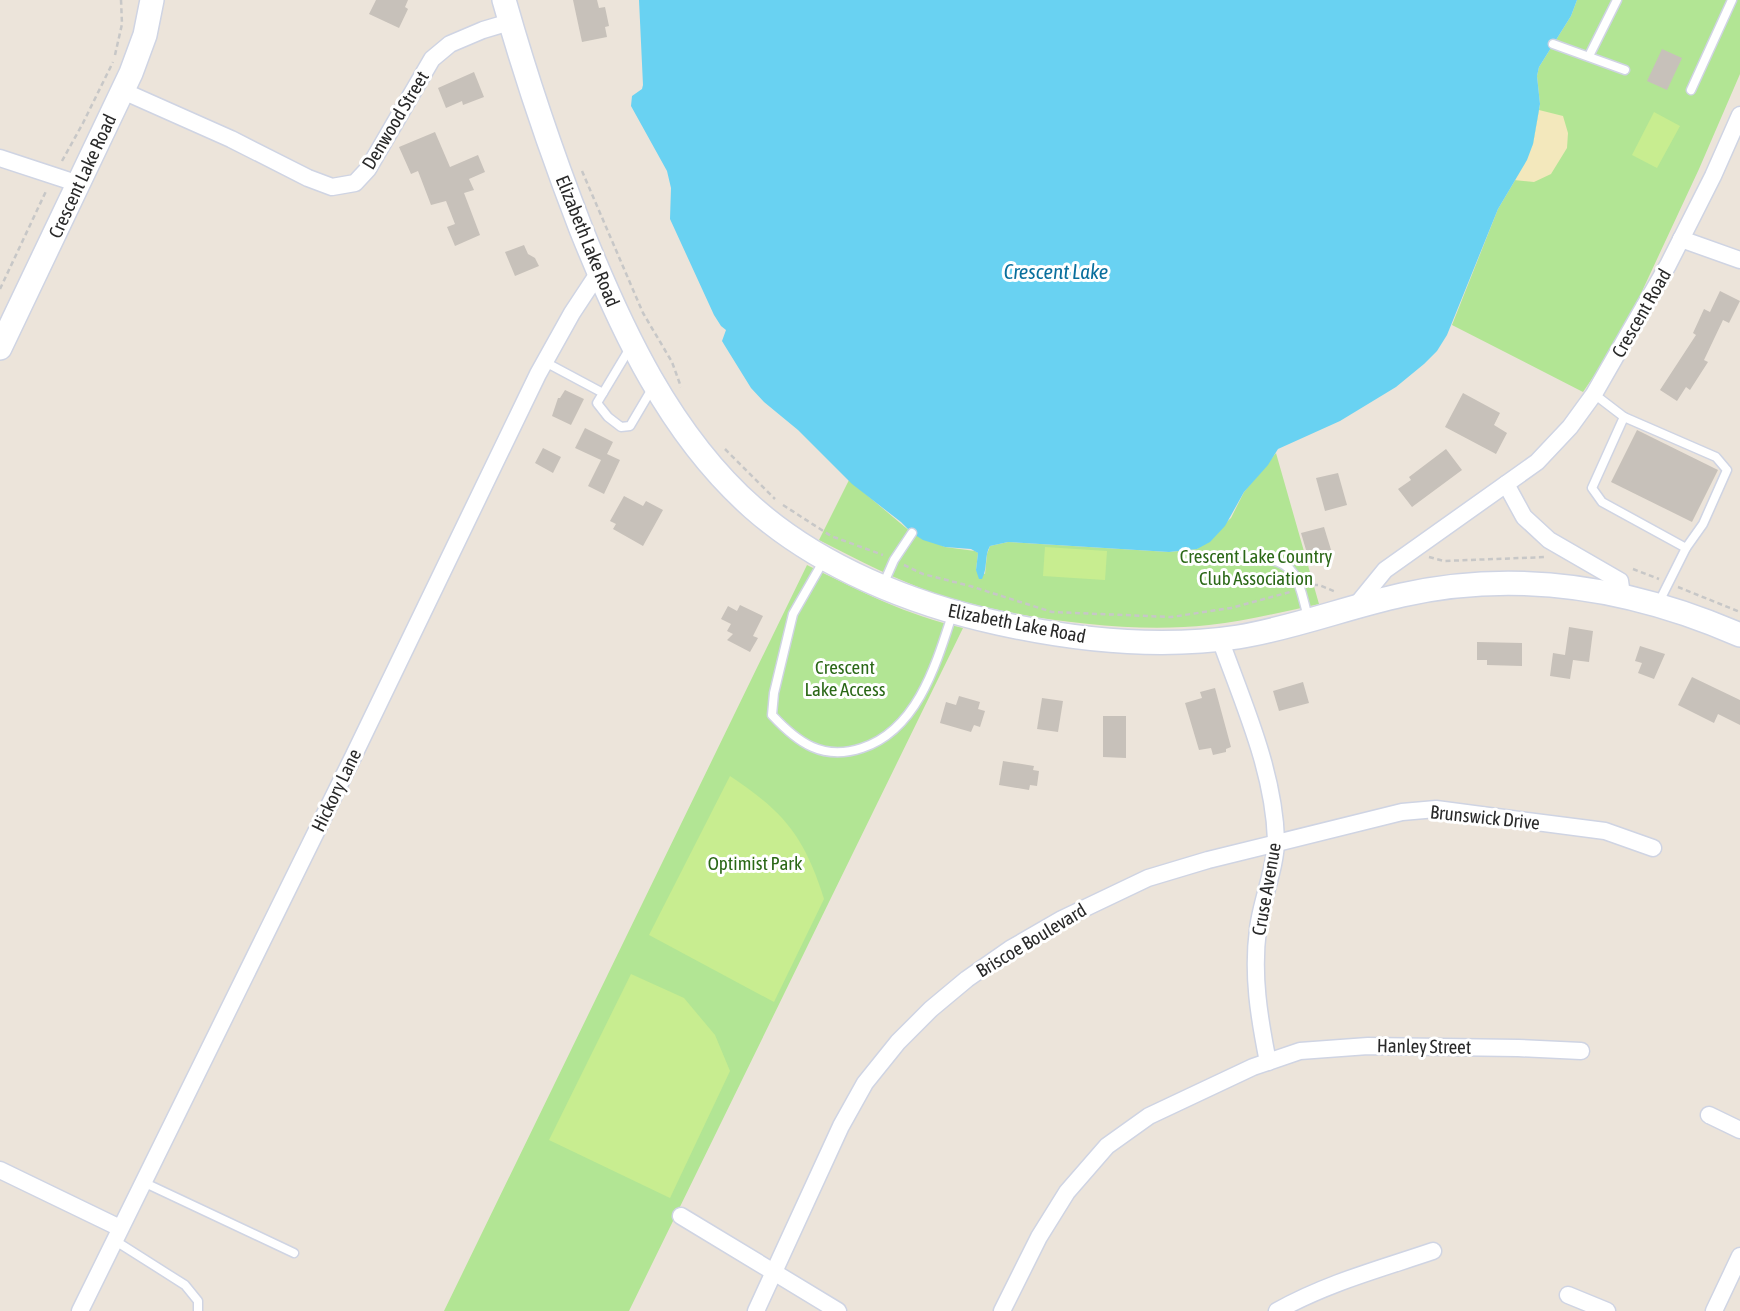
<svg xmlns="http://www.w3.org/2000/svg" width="1740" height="1311" viewBox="0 0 1740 1311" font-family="'Asap Condensed',sans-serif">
  <rect width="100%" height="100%" fill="#ece4da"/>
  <g fill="#b2e594">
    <polygon points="1577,0 1740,0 1740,74 1699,169 1637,302 1616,343 1583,392 1452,325 1498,209 1527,160 1533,144 1540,104 1537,76 1539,67 1571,16"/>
    <path d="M 1276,453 L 1319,604 C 1282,612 1246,621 1209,625 C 1127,634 1019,619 940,595 C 898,581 858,560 819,540 L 849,480 L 912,533 L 945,547 L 975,551 L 978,553 L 976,570 L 985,574 L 987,554 L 990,546 L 1008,542 L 1169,552 L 1197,549 L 1231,518 L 1244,492 Z"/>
    <path d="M 807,565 C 858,590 908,616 963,628 L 629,1311 L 444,1311 Z"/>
  </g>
  <polygon fill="#f3e8bc" points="1539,110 1563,116 1568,133 1567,148 1551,174 1534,182 1514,180 1533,144"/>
  <g fill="#c8ed90">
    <polygon points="1654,112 1680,126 1657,168 1632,155"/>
    <polygon points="1045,547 1107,551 1105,580 1043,576"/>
    <path d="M 730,776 C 784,812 804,836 824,899 L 774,1002 L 649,935 Z"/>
    <polygon points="631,974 684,998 715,1035 730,1071 670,1198 549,1140"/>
  </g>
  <path fill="#69d2f2" d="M 639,0 L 1577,0 L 1571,16 L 1539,67 L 1537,76 L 1540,104 L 1533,144 L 1527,160 L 1498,209 L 1447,335 L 1437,351 L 1424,364 L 1396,387 L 1340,421 L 1278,449 L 1268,465 L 1244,492 L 1225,526 L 1210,542 L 1197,549 L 1169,552 L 1008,542 L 990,546 C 984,556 988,568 982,579 L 979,579 L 976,570 L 978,553 L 971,549 L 945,547 L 923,540 L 912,533 L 901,522 L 852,484 L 798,430 L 764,402 L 751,388 L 725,346 L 722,341 L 726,330 L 721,326 L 714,315 L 670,219 L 671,188 L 667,171 L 631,106 L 632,96 L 642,89 L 643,85 Z"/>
  <g fill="#c7c1ba">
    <polygon points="376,0 408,0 405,7 408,9 399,28 369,14"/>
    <polygon points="573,0 597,0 599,8 605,7 609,26 605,27 607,37 582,42"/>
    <polygon points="1662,49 1682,58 1667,90 1647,81"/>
    <polygon points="474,72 484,97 463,105 462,101 446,108 438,88"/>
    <polygon points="435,132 450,167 478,155 485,172 469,179 474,190 464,193 480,235 455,246 447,227 455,224 446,201 431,205 418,171 411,174 399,147"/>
    <polygon points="524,245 528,254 535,258 539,266 515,276 505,252"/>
    <polygon points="1720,291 1740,301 1729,323 1723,320 1704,360 1708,362 1690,390 1686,387 1677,401 1660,390 1696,335 1693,333 1704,309 1710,312"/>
    <polygon points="565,390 584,399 571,425 552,416 558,398 560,398"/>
    <polygon points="1463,393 1500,413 1494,425 1507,433 1496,454 1445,427"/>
    <polygon points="585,428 613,442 607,454 620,460 604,494 588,486 601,460 575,448"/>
    <polygon points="1637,430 1718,470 1692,522 1611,482"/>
    <polygon points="543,448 561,457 553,473 535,463"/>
    <polygon points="1446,449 1462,470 1412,507 1398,489 1411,480 1409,477"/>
    <polygon points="1338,473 1347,505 1325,511 1316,478"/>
    <polygon points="624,496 643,506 646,501 663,510 643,546 613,529 616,524 610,521"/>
    <polygon points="1324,527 1332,553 1309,560 1301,533"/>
    <polygon points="740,605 763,616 753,636 758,638 750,652 727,640 733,634 727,631 731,624 721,619 728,606 737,611"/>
    <polygon points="1569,627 1593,631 1589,662 1573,660 1570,679 1550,676 1553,653 1565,655"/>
    <polygon points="1477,642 1522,643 1522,666 1487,665 1487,660 1477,660"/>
    <polygon points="1640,646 1665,654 1654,679 1638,673 1642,663 1635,661"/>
    <polygon points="1692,677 1740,700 1740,725 1718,714 1714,723 1678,705"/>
    <polygon points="1303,682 1309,703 1279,711 1273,691"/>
    <polygon points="1215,688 1231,747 1226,749 1226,752 1213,755 1211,748 1199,750 1185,703 1202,698 1200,692"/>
    <polygon points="959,696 980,702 978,709 985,711 980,727 974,725 971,732 940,723 946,702 956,705"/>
    <polygon points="1042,698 1063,701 1058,732 1037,729"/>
    <polygon points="1103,716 1126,716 1126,758 1103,757"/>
    <polygon points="1003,761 1034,766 1033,770 1039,771 1037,786 1030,785 1029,790 999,785"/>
  </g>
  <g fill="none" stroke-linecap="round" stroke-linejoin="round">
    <defs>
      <g id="lane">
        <polyline points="1553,44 1625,70"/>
        <polyline points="1589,56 1617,0"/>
        <polyline points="1691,90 1732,0"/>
        <polyline points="545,362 603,393 597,403 608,417 621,427 630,426 653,387"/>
        <polyline points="603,393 630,348"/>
        <polyline points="1594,394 1624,417 1592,488 1602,502 1686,548 1659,602"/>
        <polyline points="1624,417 1716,457 1727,470 1703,524 1686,548"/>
        <path d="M 1265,559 C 1300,562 1300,590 1308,617"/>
        <path d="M 824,560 L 793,614 L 774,693 L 772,715 C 798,743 823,761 862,748 C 917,730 936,665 952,615"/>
        <polyline points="883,585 894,560 912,533"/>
        <polyline points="143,1182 294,1253"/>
        <polyline points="114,1240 185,1285 198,1301 198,1311"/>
      </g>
      <g id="street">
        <polyline points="123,91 231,139 308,178 332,187 355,183 368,169 432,59 450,44 483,30 510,22"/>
        <polyline points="0,158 79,184"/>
        <polyline points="1681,239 1740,260"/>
        <polyline points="1506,484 1524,517 1549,540 1620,581 1622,595"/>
        <polyline points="1354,608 1385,570 1537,462 1570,427 1594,394 1668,265 1713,176 1740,115"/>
        <path d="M 1220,639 C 1243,703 1274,771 1276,840 C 1276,868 1261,901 1258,929 C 1252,975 1259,1017 1268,1062"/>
        <polyline points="1709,1115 1740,1130"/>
        <polyline points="0,1170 120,1228"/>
        <polyline points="681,1216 838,1311"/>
        <polyline points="1568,1295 1607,1311"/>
        <polyline points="80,1311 353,757 538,374 572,313 599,272"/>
        <polyline points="756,1311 841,1126 865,1083 898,1042 931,1009 967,979 1010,949 1062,919 1148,878 1208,860 1402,812 1436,809 1605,831 1653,848"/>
        <polyline points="1002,1311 1039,1237 1067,1192 1107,1146 1149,1116 1253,1067 1300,1051 1368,1046 1518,1048 1581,1051"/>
        <path d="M 1277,1311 C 1327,1283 1380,1269 1433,1251"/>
        <polyline points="1714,1311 1740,1256"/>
      </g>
      <g id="secondary">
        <path d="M 504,0 C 526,78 552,154 581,229 C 621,329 670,435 753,508 C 820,567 911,604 998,623 C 1075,640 1160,649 1238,637 C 1294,628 1347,607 1402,595 C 1518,569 1632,588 1740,635"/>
        <polyline points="0,348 131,73 145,35 152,0"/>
      </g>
    </defs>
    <use href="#lane" stroke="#cfd4e3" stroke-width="11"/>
    <use href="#street" stroke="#cfd4e3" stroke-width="19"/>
    <use href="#secondary" stroke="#cfd4e3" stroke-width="26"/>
    <g stroke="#c7c7c7" stroke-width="2.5" stroke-dasharray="5 3.5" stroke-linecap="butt">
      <polyline points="115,55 122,24 121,0"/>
      <polyline points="62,161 83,123 113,62"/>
      <polyline points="582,171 643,313 672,362 681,387"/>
      <polyline points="0,289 47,189"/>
      <polyline points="725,449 775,499"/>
      <polyline points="783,505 831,536 883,555"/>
      <polyline points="1429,557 1444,561 1547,557"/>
      <polyline points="904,565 923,574 970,586 1052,612 1171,617 1231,608 1290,592"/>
      <polyline points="1633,569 1659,579"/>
      <polyline points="1313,585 1319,585 1336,592"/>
      <polyline points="1678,587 1740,612"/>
    </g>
    <use href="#lane" stroke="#fff" stroke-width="8"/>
    <use href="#street" stroke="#fff" stroke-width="16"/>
    <use href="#secondary" stroke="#fff" stroke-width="23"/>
  </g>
  <g text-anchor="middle" stroke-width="6" stroke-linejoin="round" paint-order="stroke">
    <g font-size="19" fill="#292929" stroke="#fff">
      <text transform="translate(395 120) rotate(-59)" y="7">Denwood Street</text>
      <text transform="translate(82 176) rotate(-65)" y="7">Crescent Lake Road</text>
      <text transform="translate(588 241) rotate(68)" y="7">Elizabeth Lake Road</text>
      <text transform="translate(1641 313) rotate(-60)" y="7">Crescent Road</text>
      <text transform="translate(1017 623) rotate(11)" y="7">Elizabeth Lake Road</text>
      <text transform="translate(336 790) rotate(-64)" y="7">Hickory Lane</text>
      <text transform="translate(1485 817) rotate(6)" y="7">Brunswick Drive</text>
      <text transform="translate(1266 889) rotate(-80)" y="7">Cruse Avenue</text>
      <text transform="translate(1031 940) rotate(-31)" y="7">Briscoe Boulevard</text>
      <text transform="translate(1424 1046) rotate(1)" y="7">Hanley Street</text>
    </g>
    <g font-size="19" fill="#2b6817" stroke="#fff">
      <text x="1256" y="563">Crescent Lake Country<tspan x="1256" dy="22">Club Association</tspan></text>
      <text x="845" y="674">Crescent<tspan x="845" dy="22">Lake Access</tspan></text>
      <text x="755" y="870">Optimist Park</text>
    </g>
    <g font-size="21" font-style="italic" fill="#096f9d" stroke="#fff">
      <text x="1056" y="279">Crescent Lake</text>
    </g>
  </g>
</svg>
